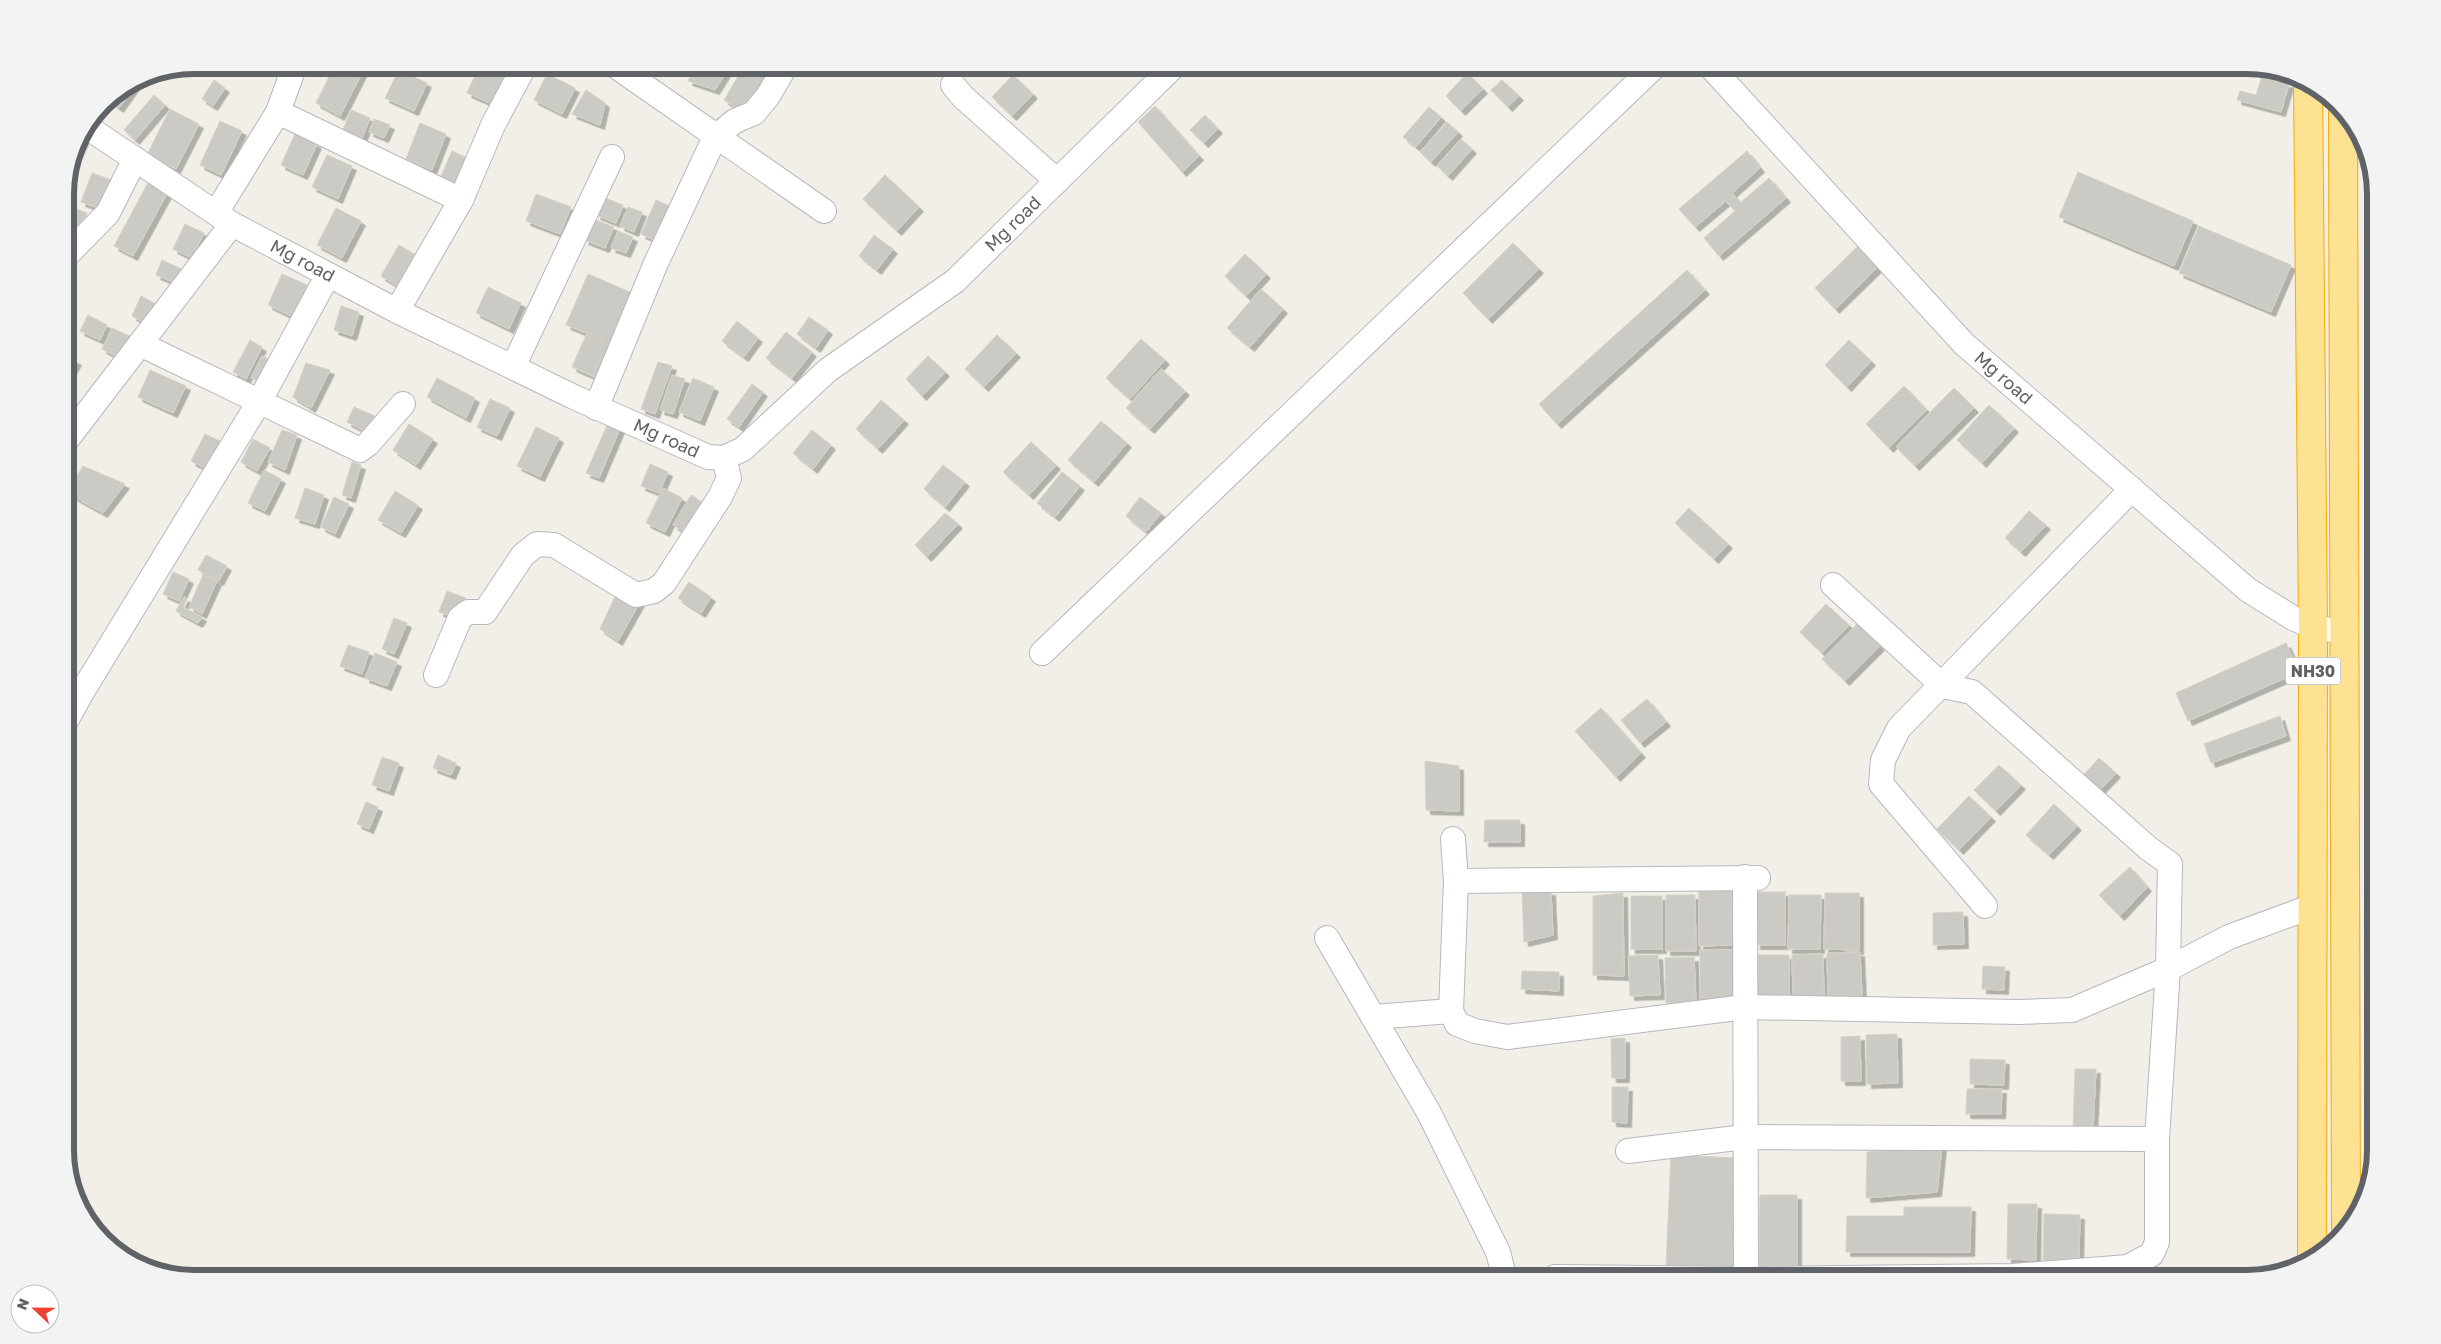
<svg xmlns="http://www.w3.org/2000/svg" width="2441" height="1344" viewBox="0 0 2441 1344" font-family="'Golos Text',sans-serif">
  <defs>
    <filter id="shadow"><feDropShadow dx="4.5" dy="4.5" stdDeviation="0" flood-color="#0004"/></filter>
  </defs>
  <rect width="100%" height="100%" fill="#f1efe8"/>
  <g fill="#cccac5" stroke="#d6d1c6" filter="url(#shadow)">
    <polygon points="335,65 356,65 364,69 340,116 316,103"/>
    <polygon points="480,65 505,75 492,104 467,93"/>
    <polygon points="695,65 728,65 730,66 715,90 688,81"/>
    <polygon points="745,65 768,78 747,114 724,100"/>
    <polygon points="399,70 427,83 414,111 385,98"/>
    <polygon points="1467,73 1483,89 1461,111 1446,96"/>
    <polygon points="547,74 575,88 562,114 534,100"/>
    <polygon points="1013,75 1033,94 1012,116 992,97"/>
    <polygon points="2262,76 2289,84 2281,112 2237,100 2240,91 2256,95"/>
    <polygon points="141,77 119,108 107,99"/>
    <polygon points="214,80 225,88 213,106 202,99"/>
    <polygon points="1502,80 1519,96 1508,107 1491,90"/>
    <polygon points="586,90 605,103 600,125 572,114"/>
    <polygon points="154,95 165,105 135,140 124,130"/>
    <polygon points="1155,106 1199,156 1182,172 1138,122"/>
    <polygon points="1429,107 1441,117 1416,147 1403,137"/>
    <polygon points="170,109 199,124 176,169 147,155"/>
    <polygon points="351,110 370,118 362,138 343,130"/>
    <polygon points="1205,115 1218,129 1204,143 1190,130"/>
    <polygon points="374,119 390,125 384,138 369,132"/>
    <polygon points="220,121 242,131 221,175 200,165"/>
    <polygon points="1447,122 1458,132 1431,162 1420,152"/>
    <polygon points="420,123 446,134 432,170 406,159"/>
    <polygon points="82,131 87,133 67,178 78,137"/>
    <polygon points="295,134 317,144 303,175 281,165"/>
    <polygon points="1461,139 1472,149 1448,176 1437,166"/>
    <polygon points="452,151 474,161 462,189 440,179"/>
    <polygon points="1747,151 1760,168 1732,193 1740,203 1769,178 1786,198 1719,256 1704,238 1735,211 1726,201 1695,227 1679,209"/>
    <polygon points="327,155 352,166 338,199 312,187"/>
    <polygon points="2078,172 2193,221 2174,266 2059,217"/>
    <polygon points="92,173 112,180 101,209 81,202"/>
    <polygon points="885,175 919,207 897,231 863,199"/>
    <polygon points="150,179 169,190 133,256 114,246"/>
    <polygon points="536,194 571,207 560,234 526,221"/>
    <polygon points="603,197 623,205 616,223 596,215"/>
    <polygon points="656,200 676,209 660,243 641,234"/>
    <polygon points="66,205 87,213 77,239 65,235"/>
    <polygon points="628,207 642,212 634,232 620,226"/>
    <polygon points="336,208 361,221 342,258 317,245"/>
    <polygon points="593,219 614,227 605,248 584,240"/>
    <polygon points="185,224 204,233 192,258 173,249"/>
    <polygon points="2199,226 2291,265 2271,312 2179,273"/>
    <polygon points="618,231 633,237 626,253 611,248"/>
    <polygon points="874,235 893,249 877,270 859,256"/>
    <polygon points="1513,243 1539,269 1488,319 1463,293"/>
    <polygon points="399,245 419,257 401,288 381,276"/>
    <polygon points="1857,247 1877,268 1835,309 1815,288"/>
    <polygon points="1245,254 1266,274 1246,296 1225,276"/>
    <polygon points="162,260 184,270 178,284 156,275"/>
    <polygon points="1687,270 1705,290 1557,424 1539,404"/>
    <polygon points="282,274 312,287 297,319 268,305"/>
    <polygon points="588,274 632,293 611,343 566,325"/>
    <polygon points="488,287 521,303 509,329 476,313"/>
    <polygon points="1261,289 1283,309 1250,347 1227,328"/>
    <polygon points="141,296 158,305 148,324 132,316"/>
    <polygon points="341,306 359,312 352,336 334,330"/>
    <polygon points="88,315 107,325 100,340 80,331"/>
    <polygon points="809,317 828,330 816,348 797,334"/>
    <polygon points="737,321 758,338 744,357 722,341"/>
    <polygon points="112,328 136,339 125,361 102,349"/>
    <polygon points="786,332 812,352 792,378 766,358"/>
    <polygon points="586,335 610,345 597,378 572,367"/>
    <polygon points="997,335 1016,353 984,387 965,369"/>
    <polygon points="1141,339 1165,360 1130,399 1106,378"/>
    <polygon points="250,340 262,347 246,379 233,372"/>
    <polygon points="1849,340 1871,361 1847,387 1825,365"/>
    <polygon points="65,355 77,361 65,383"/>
    <polygon points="262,356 278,363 266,386 251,378"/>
    <polygon points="928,356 945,372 922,396 906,379"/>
    <polygon points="658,362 672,366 655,414 641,409"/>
    <polygon points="306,363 330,370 311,408 293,397"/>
    <polygon points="1161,369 1185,391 1150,429 1126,408"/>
    <polygon points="150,370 186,386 173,413 138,397"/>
    <polygon points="672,375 685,379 673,414 660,410"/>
    <polygon points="437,378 475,398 466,418 427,397"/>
    <polygon points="693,378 714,387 700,421 679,412"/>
    <polygon points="752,384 763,392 739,427 727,419"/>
    <polygon points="1904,386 1927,410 1889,448 1866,424"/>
    <polygon points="1954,388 1974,408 1915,466 1896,447"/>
    <polygon points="490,399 510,408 497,436 477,427"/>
    <polygon points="881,400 904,420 878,449 856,429"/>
    <polygon points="1989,405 2014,428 1982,463 1957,440"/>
    <polygon points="354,407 377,417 369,433 347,422"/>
    <polygon points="610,419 622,424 599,478 586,473"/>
    <polygon points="1101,421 1127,443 1094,482 1068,460"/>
    <polygon points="409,424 433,439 416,465 393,450"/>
    <polygon points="536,427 559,438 540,477 517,466"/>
    <polygon points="282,430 297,435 285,470 268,462"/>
    <polygon points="812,430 831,445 813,469 793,453"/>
    <polygon points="205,434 222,442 208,470 191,461"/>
    <polygon points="253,439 270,448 257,471 241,462"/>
    <polygon points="1031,442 1056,465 1029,495 1003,472"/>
    <polygon points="352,462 361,465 351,498 342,495"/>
    <polygon points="650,464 668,472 659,493 641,486"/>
    <polygon points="943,465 965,482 945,507 924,489"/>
    <polygon points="83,466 125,484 103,513 67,493"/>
    <polygon points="264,470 281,479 265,511 248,503"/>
    <polygon points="1062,472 1080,486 1055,517 1037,503"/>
    <polygon points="305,488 324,495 315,524 295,518"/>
    <polygon points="663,488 682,498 665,532 646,523"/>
    <polygon points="395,491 418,505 401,533 378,520"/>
    <polygon points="691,495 707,505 689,534 673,525"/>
    <polygon points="334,497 349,504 335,534 321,527"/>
    <polygon points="1140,497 1161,513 1146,532 1126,516"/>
    <polygon points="1689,508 1728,544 1714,559 1675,523"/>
    <polygon points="2029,511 2046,525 2021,552 2005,538"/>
    <polygon points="945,513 958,524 927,557 915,545"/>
    <polygon points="206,555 227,566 219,581 198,570"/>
    <polygon points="173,572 189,579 179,601 163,594"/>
    <polygon points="203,575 217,581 202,614 189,607"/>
    <polygon points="689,582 711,597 701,613 678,598"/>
    <polygon points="447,591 466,598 459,619 439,612"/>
    <polygon points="617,592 640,602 618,641 600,629"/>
    <polygon points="184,597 187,599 183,607 202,617 198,623 176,611"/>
    <polygon points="1826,604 1849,625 1822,653 1800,632"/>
    <polygon points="394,618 407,623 394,654 382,649"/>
    <polygon points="1857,624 1880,646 1845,681 1822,659"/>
    <polygon points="2286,643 2299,672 2188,721 2176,693"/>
    <polygon points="348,645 369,652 362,674 340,666"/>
    <polygon points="375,653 397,662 387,686 365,678"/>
    <polygon points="1647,699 1666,722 1640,743 1621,720"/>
    <polygon points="1601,708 1641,753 1616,777 1575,731"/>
    <polygon points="2280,716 2286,736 2211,763 2204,744"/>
    <polygon points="438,755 456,763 451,775 433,768"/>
    <polygon points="382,757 399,763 389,791 372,785"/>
    <polygon points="2099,758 2116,773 2095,795 2079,780"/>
    <polygon points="1425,761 1459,766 1459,811 1426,810"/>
    <polygon points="1999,765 2021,785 1996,811 1974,790"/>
    <polygon points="1969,796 1991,817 1959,850 1937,829"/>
    <polygon points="366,802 378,807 369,829 357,824"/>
    <polygon points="2054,804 2077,826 2049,855 2026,835"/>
    <polygon points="1485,820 1520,820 1520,842 1484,842"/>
    <polygon points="2130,867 2147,887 2120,916 2099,895"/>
    <polygon points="1699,886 1731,886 1732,945 1699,946"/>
    <polygon points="1522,890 1551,891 1553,935 1524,942"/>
    <rect x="1756" y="892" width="29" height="53"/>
    <polygon points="1623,893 1624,976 1593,975 1593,896"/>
    <polygon points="1825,893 1859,893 1859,950 1824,949"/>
    <polygon points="1666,895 1695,895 1696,951 1666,951"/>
    <polygon points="1789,895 1821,895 1820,949 1788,949"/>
    <rect x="1631" y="896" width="31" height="53"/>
    <polygon points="1963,912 1964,944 1933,945 1933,913"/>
    <rect x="1700" y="950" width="33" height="51"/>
    <polygon points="1860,952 1862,995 1828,997 1827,953"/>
    <polygon points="1823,954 1824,996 1793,997 1792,955"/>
    <polygon points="1658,955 1660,995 1630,996 1629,956"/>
    <rect x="1757" y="955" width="32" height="42"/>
    <polygon points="1694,957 1696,1002 1666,1003 1665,958"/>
    <polygon points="1983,966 2005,967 2004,990 1982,989"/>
    <polygon points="1522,971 1559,972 1559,991 1521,989"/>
    <polygon points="1897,1034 1898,1083 1867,1084 1866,1035"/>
    <polygon points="1860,1036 1861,1081 1841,1081 1841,1037"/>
    <polygon points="1625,1038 1625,1078 1612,1078 1611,1039"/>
    <polygon points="1970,1059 2005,1060 2004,1085 1970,1084"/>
    <polygon points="2075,1069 2096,1069 2093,1130 2073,1129"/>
    <polygon points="1612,1087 1628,1087 1627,1123 1612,1122"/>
    <polygon points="1967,1089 2002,1089 2001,1114 1966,1114"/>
    <polygon points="1942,1146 1937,1192 1866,1198 1867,1152"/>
    <polygon points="1671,1155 1737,1158 1732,1268 1666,1266"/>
    <polygon points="1760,1195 1797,1195 1797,1265 1759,1265"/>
    <polygon points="2008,1204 2037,1204 2036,1260 2007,1259"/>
    <polygon points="1904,1207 1971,1207 1970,1252 1846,1252 1847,1216 1904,1216"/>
    <polygon points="2044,1214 2080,1215 2079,1260 2043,1260"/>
  </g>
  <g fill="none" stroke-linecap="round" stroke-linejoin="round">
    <defs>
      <g id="minor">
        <polyline points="614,65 824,211"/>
        <path id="s1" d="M 1709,65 L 1964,344 L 2248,590 L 2293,618 L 2313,627 L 2344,632"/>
        <polyline points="953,85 963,97 1057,181"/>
        <polyline points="278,112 461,200"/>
        <path id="s2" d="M 87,124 L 96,133 L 232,224 L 397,311 L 574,397 L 708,457 L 724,458 L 743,449 L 828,370 L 955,281 L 1175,65"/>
        <polyline points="216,213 278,112 295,65"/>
        <polyline points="65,257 108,213 135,159"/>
        <polyline points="397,311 461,200 493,125 525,65"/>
        <polyline points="140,344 360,450 368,444 403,404"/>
        <polyline points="513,367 612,157"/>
        <polyline points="596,408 656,263 715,137 735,121 754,113 768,96 786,65"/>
        <polyline points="65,442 232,224"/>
        <polyline points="1042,653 1656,65"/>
        <polyline points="436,675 460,618 468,612 485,612 523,555 537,544 554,545 636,595 654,591 664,583 720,497 729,478 724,458"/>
        <polyline points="65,723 82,692 259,402 328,275"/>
        <polyline points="1745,877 1746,1279"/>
        <polyline points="1456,881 1758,878"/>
        <polyline points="1985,906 1881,784 1883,760 1899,728 2132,489"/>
        <polyline points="1327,938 1428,1111 1498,1252 1505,1279"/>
        <polyline points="1451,1011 1456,881 1453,839"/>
        <polyline points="1373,1017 1451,1011 1457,1024 1475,1031 1507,1037 1745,1007 2019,1012 2072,1010 2168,969 2229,937 2313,906"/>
        <polyline points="1628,1151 1745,1137 2157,1139"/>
        <polyline points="1555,1277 1746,1279 2012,1276 2128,1267 2152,1254 2157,1242 2157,1139 2168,969 2170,864 2148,848 1972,692 1943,686 1833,585"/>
      </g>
      <g id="highway">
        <polyline points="2308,82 2313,627 2312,1260"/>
        <polyline points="2343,112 2346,1227"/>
      </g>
    </defs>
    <use href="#minor" stroke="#b5b8bc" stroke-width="26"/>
    <use href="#highway" stroke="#f9ab00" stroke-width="30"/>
    <use href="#minor" stroke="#fff" stroke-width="24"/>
    <use href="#highway" stroke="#fde293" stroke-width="28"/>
  </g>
  <g text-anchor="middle" stroke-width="4.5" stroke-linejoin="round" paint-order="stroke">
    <rect fill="#fff" stroke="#8f9295" stroke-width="1" x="2285.5" y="657.5" width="55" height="27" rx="4"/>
    <g font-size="16" font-weight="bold" fill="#5f6368">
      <text x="2313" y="677">NH30</text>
    </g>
    <g font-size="18" fill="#5f6368" stroke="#fff">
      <text dy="6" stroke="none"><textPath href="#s2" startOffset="1096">Mg road</textPath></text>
      <text dy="6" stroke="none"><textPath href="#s2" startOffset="256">Mg road</textPath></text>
      <text dy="6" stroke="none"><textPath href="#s1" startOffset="430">Mg road</textPath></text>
      <text dy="6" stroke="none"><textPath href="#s2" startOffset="661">Mg road</textPath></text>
    </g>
  </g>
  <path d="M0 0H2441V1344H0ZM194 74H2247A120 120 0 0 1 2367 194V1150A120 120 0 0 1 2247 1270H194A120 120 0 0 1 74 1150V194A120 120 0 0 1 194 74Z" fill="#f2f3f3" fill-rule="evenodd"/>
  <path fill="none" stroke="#5f6368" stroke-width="6" d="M194 74H2247A120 120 0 0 1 2367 194V1150A120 120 0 0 1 2247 1270H194A120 120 0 0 1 74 1150V194A120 120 0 0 1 194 74Z"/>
  <g transform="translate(35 1309) rotate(292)"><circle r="24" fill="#ffffff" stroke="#bfc1c3"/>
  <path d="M0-4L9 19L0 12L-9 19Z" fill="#ea4335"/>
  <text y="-8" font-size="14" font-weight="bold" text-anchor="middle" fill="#5f6368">N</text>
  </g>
</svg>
